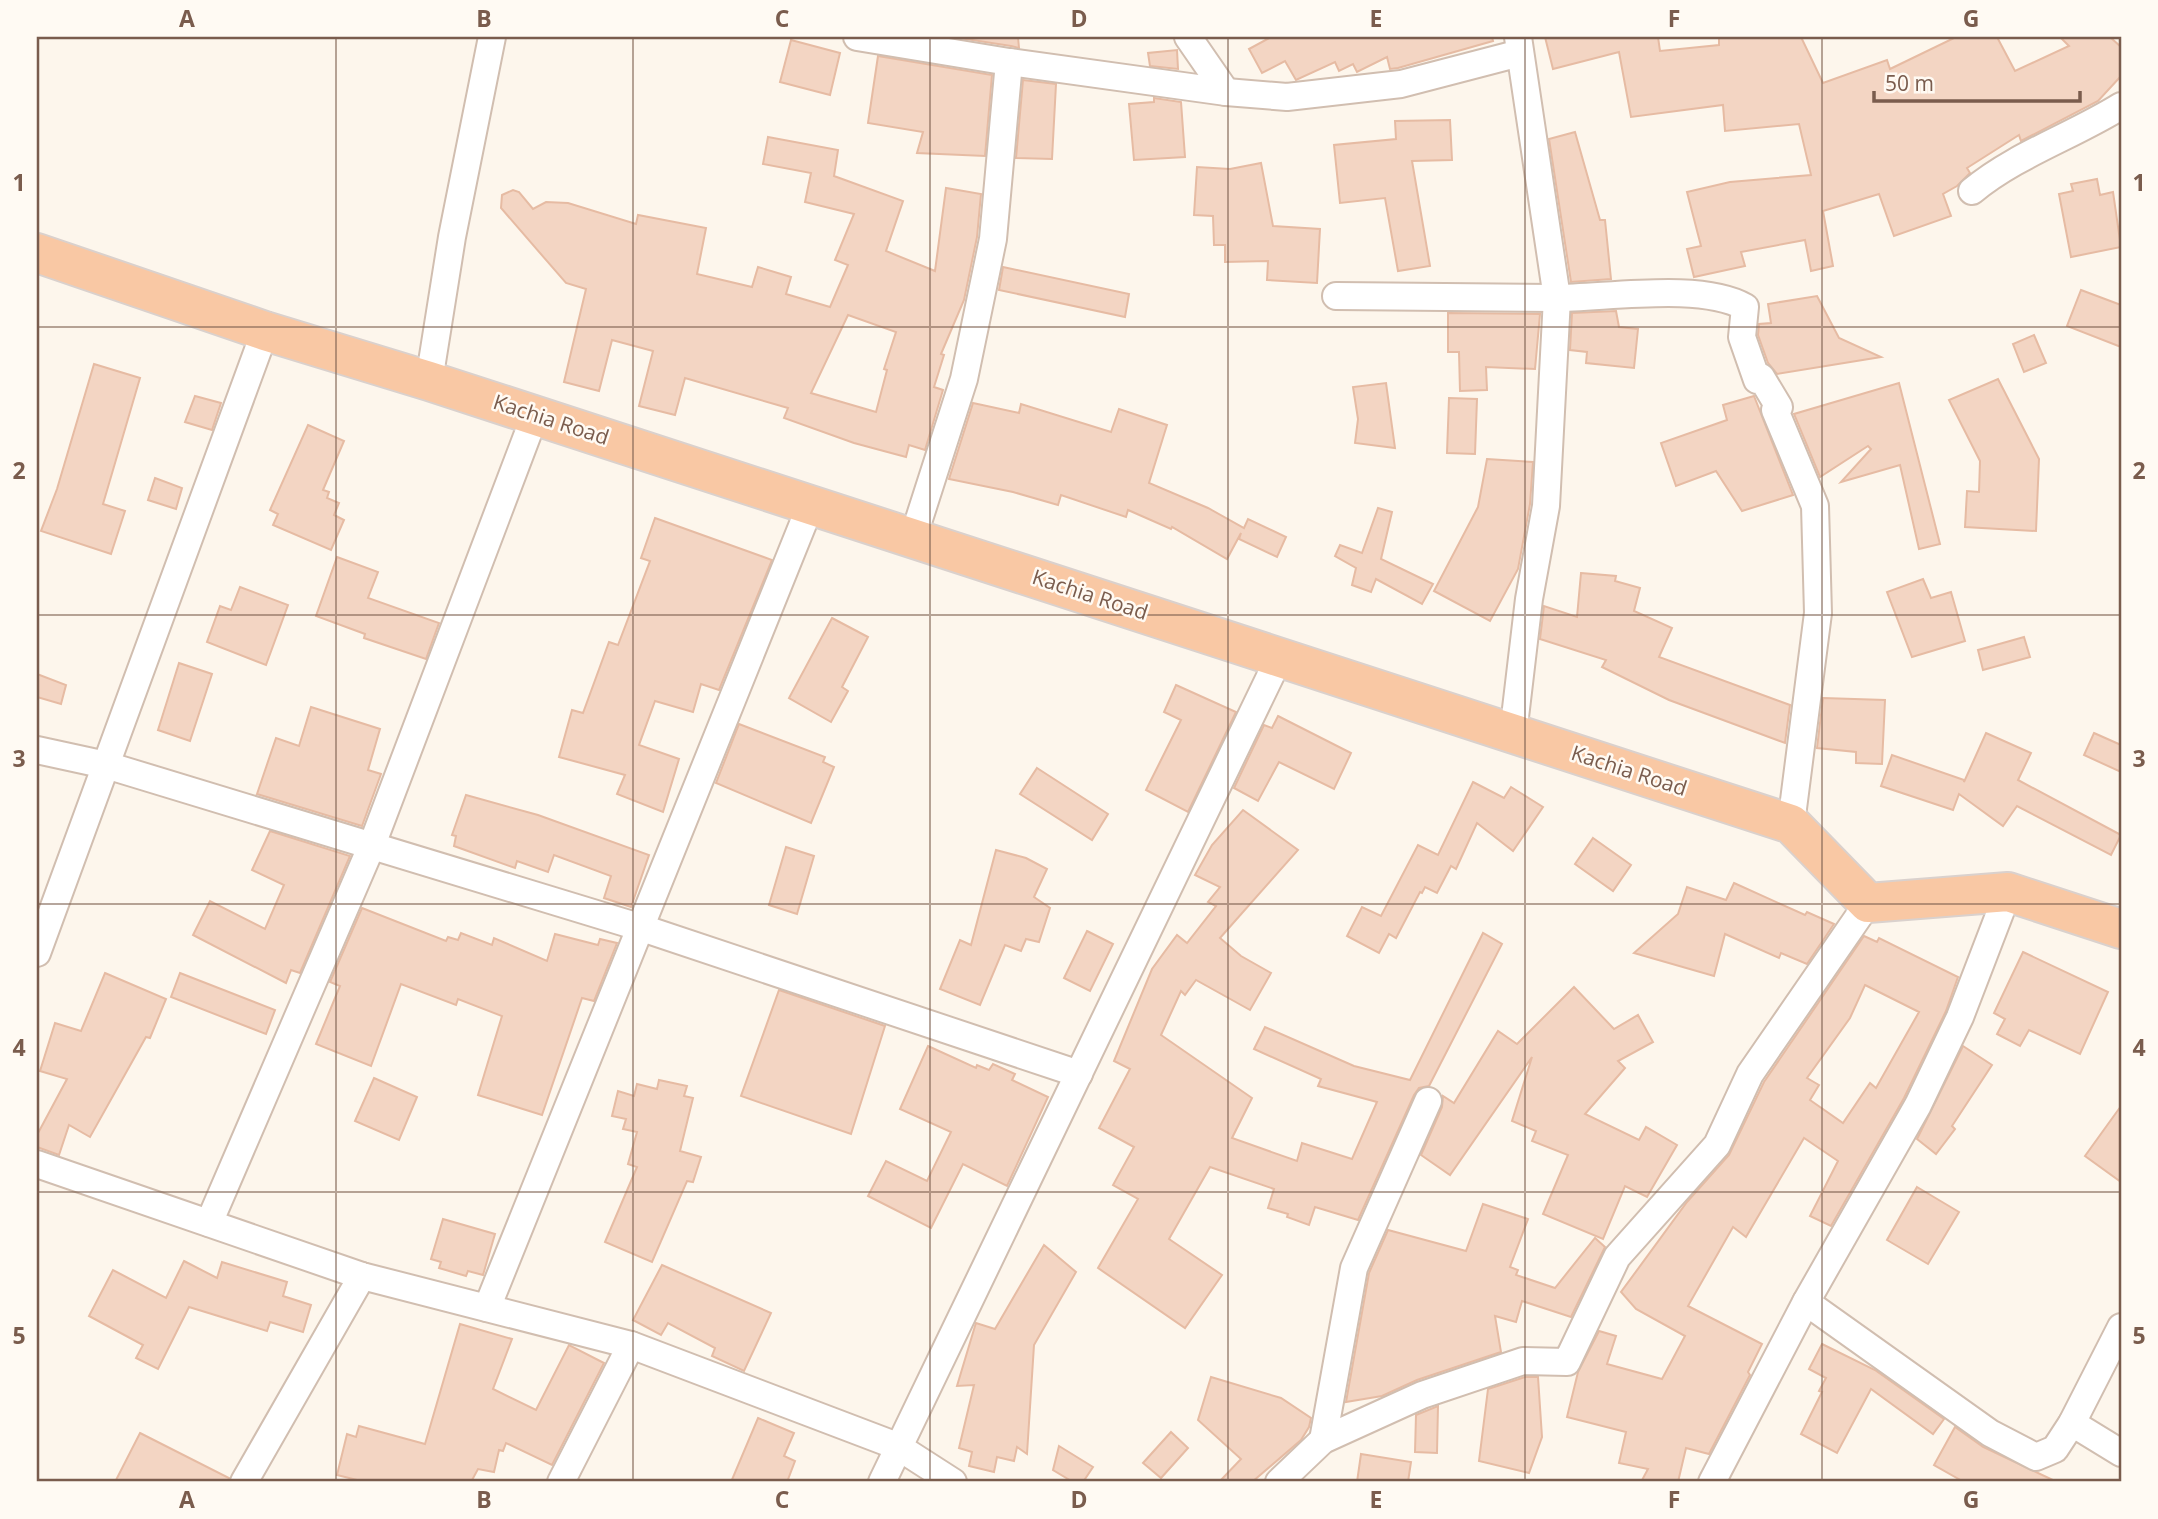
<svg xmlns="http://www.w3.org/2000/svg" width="2158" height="1519" viewBox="0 0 2158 1519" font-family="'Open Sans',sans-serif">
  <rect width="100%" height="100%" fill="#fdf6ec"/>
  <g fill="#f3d5c3" stroke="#e6bba3" stroke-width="2" fill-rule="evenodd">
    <polygon points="953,37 1018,37 1019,48 1011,46"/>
    <polygon points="1271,37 1492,37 1493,41 1398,68 1390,69 1387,57 1357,72 1353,64 1339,71 1335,62 1296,80 1285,61 1262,73 1249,49"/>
    <polygon points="1545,37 1658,37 1660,51 1719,45 1719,37 1801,37 1823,83 1887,60 1890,69 1956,37 1997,37 2015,71 2069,46 2060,37 2110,37 2121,47 2121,76 2098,101 2021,141 2019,135 1967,168 1970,173 1957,186 1943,194 1951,216 1894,236 1879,194 1823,211 1833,266 1811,271 1805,240 1741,252 1745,266 1694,277 1687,249 1701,246 1687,192 1730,182 1811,175 1799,124 1725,131 1723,105 1631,117 1619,52 1553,69"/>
    <polygon points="791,40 840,53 830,95 780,82"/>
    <polygon points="1177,50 1178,69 1150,66 1148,53"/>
    <polygon points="878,56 992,75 985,156 917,153 923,132 868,123"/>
    <polygon points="1023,80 1056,84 1052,159 1016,158"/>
    <polygon points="1154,98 1181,102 1185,157 1134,160 1129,104 1154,102"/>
    <polygon points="1450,120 1452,160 1412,161 1430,266 1398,271 1385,198 1340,203 1334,145 1396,139 1395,121"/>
    <polygon points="1575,132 1600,220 1605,220 1611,279 1571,282 1549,139"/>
    <path d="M 768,137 L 838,150 L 834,176 L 903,201 L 886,251 L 935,271 L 946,188 L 981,194 L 977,237 L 964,300 L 941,354 L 944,355 L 934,387 L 943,390 L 925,450 L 909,445 L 906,457 L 854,443 L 784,418 L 788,408 L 685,378 L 675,415 L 639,406 L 653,351 L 612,340 L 599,391 L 564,382 L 586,289 L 566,283 L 501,208 L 502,195 L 513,190 L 519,192 L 533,209 L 546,202 L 568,203 L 636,224 L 638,215 L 706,228 L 697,274 L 752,287 L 758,267 L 791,277 L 786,294 L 830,307 L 848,265 L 835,260 L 854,214 L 805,202 L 811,173 L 763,164 ZM 848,315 L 896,332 L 884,369 L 887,370 L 876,412 L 811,393 Z"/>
    <polygon points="1261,163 1273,226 1320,229 1317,283 1267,280 1268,261 1225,262 1225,245 1214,245 1213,216 1194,215 1197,167 1230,169"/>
    <polygon points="2097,179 2100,195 2113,192 2121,247 2071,257 2059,194 2073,191 2071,184"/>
    <polygon points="1003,267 1129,294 1125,317 999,290"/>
    <polygon points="2081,290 2121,305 2121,347 2067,326"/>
    <polygon points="1817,296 1839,338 1881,357 1777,374 1768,363 1758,335 1759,324 1771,323 1768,304"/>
    <polygon points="1616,311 1619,327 1638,329 1634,368 1586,363 1587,352 1570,350 1572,313"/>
    <polygon points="1448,313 1540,314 1535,369 1486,367 1487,390 1460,391 1459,352 1448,352"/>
    <polygon points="2034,335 2046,363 2024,372 2013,344"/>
    <polygon points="94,364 140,378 103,504 125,511 111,554 41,531 57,489"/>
    <polygon points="1998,379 2039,459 2036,531 1965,527 1967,491 1979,492 1980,461 1949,400"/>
    <polygon points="1386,383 1395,448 1355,443 1358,419 1353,387"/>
    <polygon points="1899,383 1940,544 1919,549 1900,465 1841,482 1871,449 1868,446 1820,477 1794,414"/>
    <polygon points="195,396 221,403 212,430 185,422"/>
    <polygon points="1754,396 1793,495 1742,511 1716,471 1676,486 1661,443 1727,420 1723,405"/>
    <polygon points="1449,398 1477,399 1475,454 1447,453"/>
    <polygon points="973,403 1019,413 1021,404 1111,432 1119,409 1167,425 1149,483 1208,508 1244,528 1248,519 1286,537 1277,557 1239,539 1241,533 1227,559 1172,527 1171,529 1128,510 1126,517 1061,495 1058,505 1013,492 949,479"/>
    <polygon points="308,425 344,441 323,490 329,492 327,498 339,503 334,515 344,520 331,550 273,525 278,514 270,510"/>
    <polygon points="1487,459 1533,462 1530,504 1518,569 1490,621 1434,591 1478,507"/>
    <polygon points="155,478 182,488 176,509 148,500"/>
    <polygon points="1378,508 1392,512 1381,559 1433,584 1422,604 1376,579 1371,592 1352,585 1356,568 1335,556 1340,545 1362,553"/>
    <polygon points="655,518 772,560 719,690 701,684 693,712 655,701 639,745 679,759 663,812 617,794 625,775 559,757 572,710 583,713 609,642 618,645 650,561 641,558"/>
    <polygon points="337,557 378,572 368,598 439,623 426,659 364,638 365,634 316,616"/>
    <polygon points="1581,573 1616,576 1615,581 1640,588 1634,611 1672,628 1659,657 1790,705 1785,743 1669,700 1602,667 1606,660 1540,639 1544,606 1577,617"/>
    <polygon points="1923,579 1931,598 1951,592 1965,641 1912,657 1887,592"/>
    <polygon points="240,587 288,605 266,665 207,642 220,606 231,610"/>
    <polygon points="832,618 868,637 842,687 848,691 831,722 789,698"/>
    <polygon points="2024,637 2030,657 1983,670 1978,650"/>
    <polygon points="179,663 212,674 190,741 158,730"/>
    <polygon points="37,674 66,685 61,704 37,697"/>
    <polygon points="1176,685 1236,712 1188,812 1146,790 1181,720 1164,712"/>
    <polygon points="1823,698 1885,700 1882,764 1856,763 1856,752 1817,748"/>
    <polygon points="311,707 380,729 368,770 381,774 362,826 257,794 276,738 299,746"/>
    <polygon points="1278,716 1351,753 1334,789 1279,762 1258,801 1234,788 1264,725 1272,728"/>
    <polygon points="739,724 825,757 823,762 834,767 811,823 716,783"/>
    <polygon points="1986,733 2031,753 2018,780 2121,835 2111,855 2017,806 2003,826 1959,794 1953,810 1881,786 1892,755 1964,780 1964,782"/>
    <polygon points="2094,733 2121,745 2121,772 2084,755"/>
    <polygon points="1037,768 1108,814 1092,840 1020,794"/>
    <polygon points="1473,782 1504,798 1511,787 1543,807 1513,851 1477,823 1456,869 1451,866 1437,893 1425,887 1422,893 1420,892 1396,938 1389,934 1379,953 1347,936 1362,907 1381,916 1418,845 1438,855"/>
    <polygon points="466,795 538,815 649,855 631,907 604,898 611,876 554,855 548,872 517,861 515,868 454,846 456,836 452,835"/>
    <polygon points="1243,810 1298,850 1220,938 1241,956 1271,973 1250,1010 1196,980 1185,995 1181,991 1161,1035 1252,1098 1232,1138 1297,1161 1302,1143 1352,1159 1377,1102 1318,1086 1321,1079 1254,1049 1265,1027 1354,1066 1410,1080 1483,933 1502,944 1429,1086 1419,1088 1414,1095 1358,1220 1315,1207 1309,1225 1287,1217 1288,1214 1268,1208 1274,1189 1210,1167 1169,1239 1222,1275 1185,1328 1098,1268 1138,1199 1113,1185 1134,1147 1099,1128 1130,1069 1114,1061 1152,969 1177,935 1187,943 1216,906 1208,902 1220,887 1195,875 1212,845"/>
    <polygon points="270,831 350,856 300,973 291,970 286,983 193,935 210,901 265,929 284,885 252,870"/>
    <polygon points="1593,838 1631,865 1613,891 1575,864"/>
    <polygon points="786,847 814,856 797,914 769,905"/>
    <polygon points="996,850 1026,858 1047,869 1034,897 1050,908 1039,942 1026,939 1021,951 1005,945 980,1005 940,989 960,940 971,945"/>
    <polygon points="1734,883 1805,915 1807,912 1834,924 1807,964 1781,953 1779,958 1725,934 1714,976 1634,953 1678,914 1687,887 1726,900"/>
    <polygon points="362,908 446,941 448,937 458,940 461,933 492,945 494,938 547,961 555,934 598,945 600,939 617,943 594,1001 582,998 542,1115 478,1095 502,1016 458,999 456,1005 401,984 371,1066 316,1044 340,986 330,982"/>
    <polygon points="1087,931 1113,944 1090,991 1064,978"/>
    <path d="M 1864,936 L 1877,942 L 1879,938 L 1958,977 L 1946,1011 L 1904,1098 L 1831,1226 L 1810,1216 L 1838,1161 L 1804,1138 L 1746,1237 L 1733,1227 L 1688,1306 L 1762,1344 L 1748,1372 L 1750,1375 L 1709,1454 L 1686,1448 L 1678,1482 L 1641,1482 L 1648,1469 L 1619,1463 L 1626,1432 L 1567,1417 L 1578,1372 L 1599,1331 L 1616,1336 L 1607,1364 L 1662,1379 L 1685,1336 L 1636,1309 L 1621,1292 L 1687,1202 L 1729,1155 L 1764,1082 ZM 1865,985 L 1919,1012 L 1876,1088 L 1870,1083 L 1843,1123 L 1810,1100 L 1819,1085 L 1807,1078 L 1850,1018 Z"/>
    <polygon points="2023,952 2108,992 2080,1054 2029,1030 2020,1046 1997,1034 2005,1019 1994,1013"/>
    <polygon points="105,973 166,999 150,1038 146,1037 90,1137 69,1125 59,1155 37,1147 37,1135 67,1079 40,1071 55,1023 81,1031"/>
    <polygon points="180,973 275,1010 266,1034 171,997"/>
    <polygon points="1574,987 1614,1029 1638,1015 1653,1042 1618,1061 1625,1068 1585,1114 1639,1140 1646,1127 1677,1145 1647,1197 1625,1186 1603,1239 1543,1214 1568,1155 1532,1141 1536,1131 1512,1121 1532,1057 1450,1175 1421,1155 1442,1107 1443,1096 1454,1103 1498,1031 1517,1044"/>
    <polygon points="779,990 885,1026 851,1134 741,1096"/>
    <polygon points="928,1046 976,1068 977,1065 989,1070 993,1064 1015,1074 1012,1080 1048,1097 1007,1186 963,1164 931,1228 868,1196 886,1161 927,1181 951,1132 900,1109"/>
    <polygon points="1963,1046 1992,1065 1952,1126 1955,1129 1936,1154 1917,1139"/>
    <polygon points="374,1078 417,1097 399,1140 355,1121"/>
    <polygon points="659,1080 687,1086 684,1096 693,1098 680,1151 701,1157 693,1182 687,1181 652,1262 605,1242 637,1167 628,1164 637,1132 623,1129 626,1119 612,1116 618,1091 634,1096 637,1084 657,1089"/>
    <polygon points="2121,1106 2121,1182 2085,1156"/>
    <polygon points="1917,1187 1959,1212 1928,1264 1887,1240"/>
    <polygon points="1483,1204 1528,1219 1510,1267 1518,1270 1516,1275 1555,1288 1595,1238 1605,1247 1571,1317 1522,1301 1516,1322 1495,1316 1501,1352 1417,1380 1382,1396 1346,1402 1369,1273 1388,1230 1466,1251"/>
    <polygon points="443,1219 495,1234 483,1275 468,1271 466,1276 439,1268 441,1262 431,1259"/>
    <polygon points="1044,1245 1076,1272 1034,1345 1027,1454 1017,1447 1014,1461 997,1457 994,1472 969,1466 972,1452 959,1448 974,1385 957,1386 975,1326 976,1323 995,1329"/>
    <polygon points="184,1261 217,1278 222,1262 287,1282 283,1296 311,1305 303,1332 270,1322 267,1331 189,1307 158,1369 136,1358 143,1345 89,1316 113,1270 166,1298"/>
    <polygon points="662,1265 771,1313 744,1371 712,1356 715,1348 668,1323 661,1335 633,1320"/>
    <polygon points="460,1324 512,1339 493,1389 536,1410 569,1345 604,1363 552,1465 506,1443 503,1451 499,1450 494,1472 478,1469 471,1482 365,1482 337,1475 347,1434 356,1437 359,1426 425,1444"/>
    <polygon points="1822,1344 1875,1370 1944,1419 1933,1434 1871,1389 1837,1453 1801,1434 1822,1392 1819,1391 1826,1378 1809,1369"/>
    <polygon points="1211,1377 1281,1398 1311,1418 1309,1427 1301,1440 1252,1482 1219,1482 1241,1459 1198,1420"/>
    <polygon points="1525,1377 1538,1377 1542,1437 1529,1473 1479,1461 1488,1389"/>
    <polygon points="1438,1406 1437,1453 1415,1452 1416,1415"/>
    <polygon points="758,1418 794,1433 784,1456 795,1461 787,1482 731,1482"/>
    <polygon points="1955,1427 1983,1447 2057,1482 1964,1482 1934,1465"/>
    <polygon points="1171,1432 1188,1448 1161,1478 1143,1463"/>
    <polygon points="140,1433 229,1478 228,1482 115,1482"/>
    <polygon points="1059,1446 1093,1467 1083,1482 1073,1482 1053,1470"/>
    <polygon points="1361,1454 1411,1462 1408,1482 1357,1482"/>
  </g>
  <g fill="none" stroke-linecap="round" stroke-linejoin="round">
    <defs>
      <g id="minor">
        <polyline points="857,37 1009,62 1226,92 1287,97 1401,84 1520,53"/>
        <polyline points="1188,37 1226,92"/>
        <path d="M 1972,191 C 2015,155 2073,136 2121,106"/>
        <path d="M 1336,296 C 1409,297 1482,298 1555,298 C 1607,298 1701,282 1745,307 L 1742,337 L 1757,380 L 1761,377 L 1779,407 L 1775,410 L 1815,506 L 1818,613 L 1791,824"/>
        <polyline points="429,381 452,237 492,37"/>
        <polyline points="913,538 964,379 993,239 1009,62"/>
        <polyline points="1513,734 1529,599 1546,506 1557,298 1518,37"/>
        <polyline points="37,750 106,765 639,927 1079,1074"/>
        <polyline points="37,953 265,331"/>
        <polyline points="37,1164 362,1276 631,1345 897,1446 953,1482"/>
        <polyline points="209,1223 372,845 535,415"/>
        <polyline points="1806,1302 1990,1433 2036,1457 2055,1449 2072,1423 2121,1327"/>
        <polyline points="487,1308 811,504"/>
        <polyline points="2072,1423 2121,1453"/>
        <polyline points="1323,1440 1354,1268 1428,1101"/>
        <polyline points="244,1482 362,1276"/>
        <polyline points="561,1482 631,1345"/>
        <polyline points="882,1482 1280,656"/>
        <polyline points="1279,1482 1323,1440 1422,1395 1523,1361 1567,1362 1617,1257 1717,1145 1750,1074 1868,903"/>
        <polyline points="1712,1482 1806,1302 1918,1105 1960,1017 2008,892"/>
      </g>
      <polyline id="trunk" points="37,253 265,331 429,381 1791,824 1868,903 2008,892 2121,929"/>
    </defs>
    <use href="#minor" stroke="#d1beb0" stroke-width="30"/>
    <use href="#trunk" stroke="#dad1cd" stroke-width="42"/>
    <use href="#minor" stroke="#fff" stroke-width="26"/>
    <use href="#trunk" stroke="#f9c8a4" stroke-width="38"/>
  </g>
  <path fill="none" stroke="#7a5c4d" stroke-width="2" stroke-opacity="0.55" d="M 336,37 L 336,1482M 633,37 L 633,1482M 930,37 L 930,1482M 1228,37 L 1228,1482M 1525,37 L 1525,1482M 1822,37 L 1822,1482M 37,327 L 2121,327M 37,615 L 2121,615M 37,904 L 2121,904M 37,1192 L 2121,1192"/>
  <g text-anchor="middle" stroke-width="5" stroke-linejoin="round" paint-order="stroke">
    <g font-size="21" fill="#7a5c4d" stroke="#fffaf3">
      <text transform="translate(551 420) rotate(18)" y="7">Kachia Road</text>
      <text transform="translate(1090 595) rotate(18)" y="7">Kachia Road</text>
      <text transform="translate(1629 771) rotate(18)" y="7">Kachia Road</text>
    </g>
  </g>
  <rect width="2158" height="1519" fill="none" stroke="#fffaf3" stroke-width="77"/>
  <path d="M1874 91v10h206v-10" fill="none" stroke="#7a5c4d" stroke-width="3.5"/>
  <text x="1885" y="91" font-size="21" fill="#7a5c4d" stroke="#fffaf3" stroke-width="5" paint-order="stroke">50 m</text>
  <rect x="38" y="38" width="2082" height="1442" fill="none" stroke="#7a5c4d" stroke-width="2.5"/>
  <g font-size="23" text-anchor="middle" font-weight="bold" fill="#7a5c4d">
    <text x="187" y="27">A</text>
    <text x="484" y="27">B</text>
    <text x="782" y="27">C</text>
    <text x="1079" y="27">D</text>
    <text x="1376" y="27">E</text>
    <text x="1674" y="27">F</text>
    <text x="1971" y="27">G</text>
    <text x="19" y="191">1</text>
    <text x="2139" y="191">1</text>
    <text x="19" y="479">2</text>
    <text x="2139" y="479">2</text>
    <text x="19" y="767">3</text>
    <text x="2139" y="767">3</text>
    <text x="19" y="1056">4</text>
    <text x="2139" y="1056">4</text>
    <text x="19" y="1344">5</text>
    <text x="2139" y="1344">5</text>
    <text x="187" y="1508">A</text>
    <text x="484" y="1508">B</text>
    <text x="782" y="1508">C</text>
    <text x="1079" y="1508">D</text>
    <text x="1376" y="1508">E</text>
    <text x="1674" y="1508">F</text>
    <text x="1971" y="1508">G</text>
  </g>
</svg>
